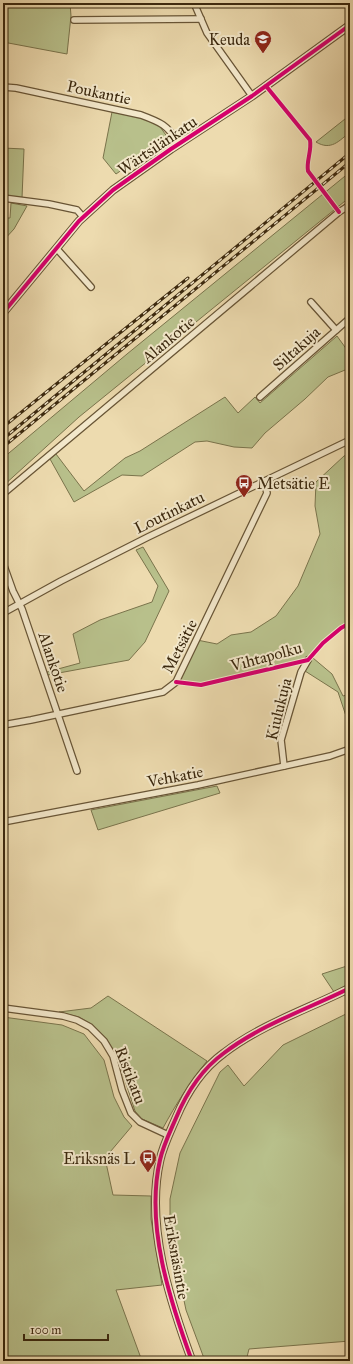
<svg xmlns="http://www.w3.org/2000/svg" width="353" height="1364" viewBox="0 0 353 1364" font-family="'IM FELL Great Primer',serif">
  <rect width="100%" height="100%" fill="#eddbaf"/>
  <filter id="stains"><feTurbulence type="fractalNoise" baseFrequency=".005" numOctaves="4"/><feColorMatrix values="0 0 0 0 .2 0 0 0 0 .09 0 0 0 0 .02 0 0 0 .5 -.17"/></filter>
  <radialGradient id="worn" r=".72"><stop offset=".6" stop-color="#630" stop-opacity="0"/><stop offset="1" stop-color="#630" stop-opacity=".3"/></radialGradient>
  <g fill="#b8c08b" stroke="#7a744c">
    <polygon points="3,3 70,3 71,16 67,54 3,42"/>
    <polygon points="112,112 140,117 158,124 168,138 116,174 103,158"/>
    <path d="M 350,115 L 350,132 C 339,141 331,151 316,142 Z"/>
    <polygon points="3,148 24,149 22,198 3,195"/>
    <polygon points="350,172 350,197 79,417 3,486 3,458 127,354"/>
    <polygon points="11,203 27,206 14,229 3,241 3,218 10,218"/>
    <polygon points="337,336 350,354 350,368 328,377 305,399 265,433 252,448 234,447 207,441 195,442 142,476 122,475 74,502 50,459 56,454 84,491 125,458 140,451 225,397 238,413 255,397 260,403"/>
    <polygon points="350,453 350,623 341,628 323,643 308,660 201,685 176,682 197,640 217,644 231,635 251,632 276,616 298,586 320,534 315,506 316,482 344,456"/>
    <polygon points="143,547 169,591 145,642 129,660 48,675 47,672 80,663 73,634 100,620 152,602 158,586 136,550"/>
    <polygon points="313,658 332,674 343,696 350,694 350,728 338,692 305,671 310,661"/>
    <polygon points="217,786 220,793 98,830 91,810"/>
    <polygon points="350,965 350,983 334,992 322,974"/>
    <path d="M 108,996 L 207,1061 C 190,1082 176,1104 163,1128 L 142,1119 L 135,1111 L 117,1056 L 106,1038 L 91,1024 L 79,1017 L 59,1012 L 91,1008 Z"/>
    <polygon points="350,1012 350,1341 249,1349 246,1361 205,1361 186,1310 178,1272 170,1219 170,1199 180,1153 220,1072 228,1065 244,1086 283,1045"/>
    <polygon points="3,1017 62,1025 84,1034 104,1060 114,1097 124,1117 132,1126 105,1158 113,1195 151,1196 151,1219 162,1285 116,1290 142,1361 3,1361"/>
  </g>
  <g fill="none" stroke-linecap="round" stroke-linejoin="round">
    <defs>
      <g id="minor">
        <polyline points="194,3 207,33 252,96"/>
        <polyline points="74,20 201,19"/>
        <path d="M 3,87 L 16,88 L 141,115 C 160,122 168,125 179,144"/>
        <polyline points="3,198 49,204 77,210 83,217"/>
        <polyline points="347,207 350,213"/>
        <polyline points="57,249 91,287"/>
        <polyline points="311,302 336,330"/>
        <polyline points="260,397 350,318"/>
        <polyline points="3,494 339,212 350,205"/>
        <polyline points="3,563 13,591 22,609 77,771"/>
        <polyline points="3,613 61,581 148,537 350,440"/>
        <polyline points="3,725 31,720 163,692 176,682 267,493 264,481"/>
        <polyline points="284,766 281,740 301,672 308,660"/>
        <polyline points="3,822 198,785 330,756 350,749"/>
        <polyline points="3,1008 63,1016 77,1020 90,1027 104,1041 113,1056 122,1090 131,1113 140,1122 168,1135"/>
      </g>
      <g id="tertiary">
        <polyline points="3,313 79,221 113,190 171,149 252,96 350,25"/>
        <path d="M 192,1361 C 170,1301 145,1225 160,1160 C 163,1146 170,1132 176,1118 C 186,1094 202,1069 224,1053 C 262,1024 308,1009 350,988"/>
      </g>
    </defs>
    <use href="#minor" stroke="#685536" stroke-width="8"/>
    <use href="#tertiary" stroke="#685536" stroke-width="9"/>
    <use href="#minor" stroke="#f3e8cb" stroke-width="5.5"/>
    <use href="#tertiary" stroke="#f3e8cb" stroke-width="7"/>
    <defs>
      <g id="rail">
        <polyline points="3,427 188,278"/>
        <polyline points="3,439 350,153"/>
        <polyline points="3,447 350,162"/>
      </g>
    </defs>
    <use href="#rail" stroke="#3b280e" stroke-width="3"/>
    <use href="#rail" stroke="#f3e8cb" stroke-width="1.5" stroke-dasharray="4.5" stroke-linecap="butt"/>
    <defs>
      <g id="cycleway">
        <path d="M 266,86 L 310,140 C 312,151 306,161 308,171 L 339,212"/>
        <polyline points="3,313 79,221 113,190 171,149 252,96 350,25"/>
        <polyline points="176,682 201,685 308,660 323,643 341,628 350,623"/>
        <path d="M 192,1361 C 170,1301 145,1225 160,1160 C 163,1146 170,1132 176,1118 C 186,1094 202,1069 224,1053 C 262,1024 308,1009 350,988"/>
      </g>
    </defs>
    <use href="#cycleway" stroke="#f3e8cb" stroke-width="6"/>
    <use href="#cycleway" stroke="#d6006c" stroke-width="4"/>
  </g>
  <defs>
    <symbol id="school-pin" viewBox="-11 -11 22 30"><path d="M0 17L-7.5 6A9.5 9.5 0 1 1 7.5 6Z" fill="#8f2418" stroke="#f3e8cb"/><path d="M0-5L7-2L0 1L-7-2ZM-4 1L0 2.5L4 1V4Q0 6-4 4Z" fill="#fff"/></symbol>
    <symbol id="bus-pin" viewBox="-11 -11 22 30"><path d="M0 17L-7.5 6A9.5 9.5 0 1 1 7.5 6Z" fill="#8f2418" stroke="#f3e8cb"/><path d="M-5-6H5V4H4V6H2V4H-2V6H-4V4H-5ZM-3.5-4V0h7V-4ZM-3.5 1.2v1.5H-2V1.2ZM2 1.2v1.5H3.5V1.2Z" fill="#fff"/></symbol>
  </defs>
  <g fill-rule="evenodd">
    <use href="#school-pin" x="253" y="29" width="20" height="27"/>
    <use href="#bus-pin" x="234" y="473" width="20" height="27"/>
    <use href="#bus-pin" x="138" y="1148" width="20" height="27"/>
  </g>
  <g text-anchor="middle" stroke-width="4" stroke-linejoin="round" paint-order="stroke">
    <g font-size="16" fill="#3b280e" stroke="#f3e8cb" text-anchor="end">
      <text x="250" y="45">Keuda</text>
      <text x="257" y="489" text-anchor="start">Metsätie E</text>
      <text x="135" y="1164">Eriksnäs L</text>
    </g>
    <g font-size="16" fill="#3b280e" stroke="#f3e8cb">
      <text transform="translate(99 92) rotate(12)" y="6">Poukantie</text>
      <text transform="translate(157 145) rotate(-34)" y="6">Wärtsilänkatu</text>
      <text transform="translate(168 339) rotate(-40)" y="6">Alankotie</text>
      <text transform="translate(296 348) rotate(-42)" y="6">Siltakuja</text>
      <text transform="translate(169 512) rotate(-26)" y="6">Loutinkatu</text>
      <text transform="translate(179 646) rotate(-63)" y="6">Metsätie</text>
      <text transform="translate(266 656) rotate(-15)" y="6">Vihtapolku</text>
      <text transform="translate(54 662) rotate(71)" y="6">Alankotie</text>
      <text transform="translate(278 709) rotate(-76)" y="6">Kiulukuja</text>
      <text transform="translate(175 776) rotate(-11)" y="6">Vehkatie</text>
      <text transform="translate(131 1075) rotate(69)" y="6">Ristikatu</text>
      <text transform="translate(177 1257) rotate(80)" y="6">Eriksnäsintie</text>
    </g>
  </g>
  <rect width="353" height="1364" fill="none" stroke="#eddbaf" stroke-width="16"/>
  <rect x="4" y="4" width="345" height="1356" fill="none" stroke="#3b280e" stroke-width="2"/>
  <rect x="8" y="8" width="337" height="1348" fill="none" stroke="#3b280e"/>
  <path d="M24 1334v6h84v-6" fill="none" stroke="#3b280e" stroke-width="2"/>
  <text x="30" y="1334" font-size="12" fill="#3b280e" stroke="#f3e8cb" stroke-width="3" paint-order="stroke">100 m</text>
  <rect width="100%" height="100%" filter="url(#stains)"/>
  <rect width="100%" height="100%" fill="url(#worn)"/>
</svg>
